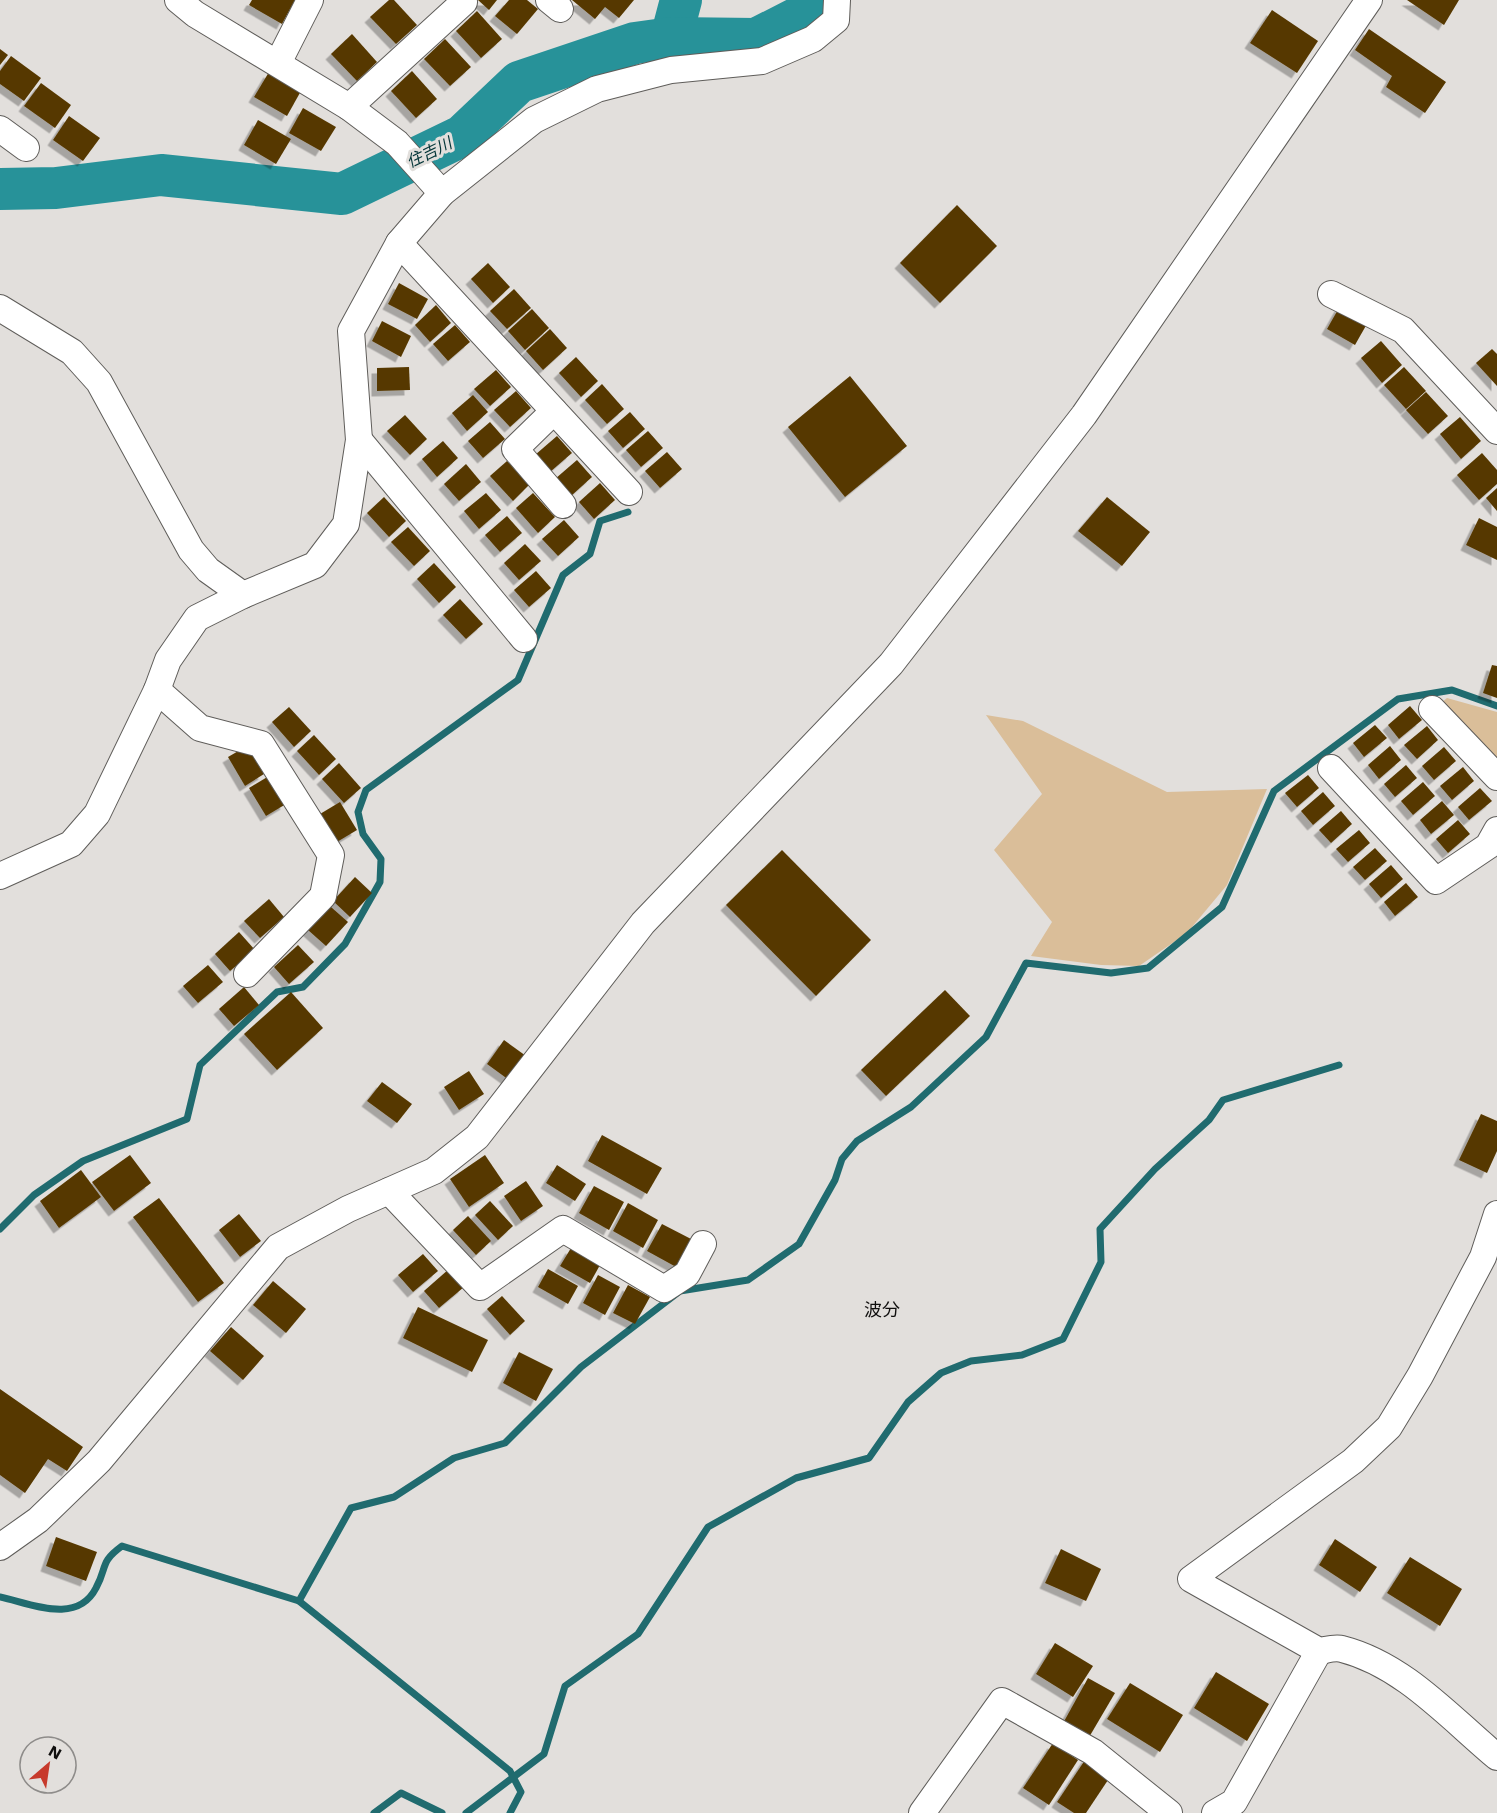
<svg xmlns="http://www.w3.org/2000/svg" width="1497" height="1813" viewBox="0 0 1497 1813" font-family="'Work Sans','Noto Sans JP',sans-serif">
  <defs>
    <filter id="shadow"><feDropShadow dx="-5.5" dy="5.5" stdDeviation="0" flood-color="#0004"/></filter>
  </defs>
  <rect width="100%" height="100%" fill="#e2dfdc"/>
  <g fill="#dabe99">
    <polygon points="1447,698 1497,712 1497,761 1440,704"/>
    <polygon points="986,715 1023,721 1167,792 1267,789 1227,885 1187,933 1139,966 1101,965 1031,956 1052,922 994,850 1042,794"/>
  </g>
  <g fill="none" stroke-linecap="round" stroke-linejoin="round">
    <g stroke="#206b6f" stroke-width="7">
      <polyline points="0,1229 34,1195 83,1161 187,1119 200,1065 277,992 303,987 345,944 380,882 381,859 363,834 358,812 366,790 518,680 563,575 590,554 600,521 628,512"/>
      <path d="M 0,1597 C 32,1604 77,1625 96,1588 C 108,1566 99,1563 122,1546 L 299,1601 L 510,1771 L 521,1792 L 510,1813"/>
      <polyline points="299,1601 351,1508 394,1497 454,1458 505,1443 581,1367 680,1291 748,1280 799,1244 835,1180 842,1159 857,1141 911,1107 986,1037 1026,963 1111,973 1148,968 1222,907 1274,791 1398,699 1452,690 1497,706"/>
      <polyline points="374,1813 401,1793 442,1813"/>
      <polyline points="466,1813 544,1754 565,1686 638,1634 708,1527 796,1478 869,1458 908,1402 941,1373 971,1361 1022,1355 1063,1339 1101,1262 1100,1229 1155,1169 1209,1120 1223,1100 1339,1065"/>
    </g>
    <g stroke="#279299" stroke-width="42">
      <polyline points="671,38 681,0"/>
      <polyline points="0,189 56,188 161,175 342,194 462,136 519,82 635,43 671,38 756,39 811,11 827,0"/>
    </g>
  </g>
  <g fill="#573906" filter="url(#shadow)">
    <polygon points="252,0 295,0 282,24 249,5"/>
    <polygon points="389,0 394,0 417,25 396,44 370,17"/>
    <polygon points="478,0 497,0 489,10"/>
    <polygon points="509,0 527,0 538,9 517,34 495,16"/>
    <polygon points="572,0 634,0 619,18 605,7 595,19"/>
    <polygon points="1407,0 1459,0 1444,25"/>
    <polygon points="1272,10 1318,41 1297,73 1250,43"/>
    <polygon points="477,11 502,39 481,58 456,31"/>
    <polygon points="1369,29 1446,82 1425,113 1386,87 1392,76 1355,50"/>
    <polygon points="352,34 377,62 357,81 331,54"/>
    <polygon points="445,39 471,67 450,86 424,59"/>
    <polygon points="0,49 8,55 0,65"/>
    <polygon points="11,56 41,78 24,101 0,84 0,71"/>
    <polygon points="412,71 437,99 416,118 391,91"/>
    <polygon points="269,72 301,91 287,116 254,97"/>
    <polygon points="41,83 71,105 55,128 24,106"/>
    <polygon points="303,108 336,127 321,151 289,133"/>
    <polygon points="69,116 100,138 83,161 53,140"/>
    <polygon points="258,120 291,139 276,164 244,145"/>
    <polygon points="957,205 997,246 940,303 900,263"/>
    <polygon points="488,263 510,287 493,303 471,279"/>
    <polygon points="399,283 428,299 417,319 388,304"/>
    <polygon points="514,289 531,308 507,329 490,311"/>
    <polygon points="436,305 451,323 430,342 415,325"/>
    <polygon points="1340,306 1368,322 1355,345 1327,329"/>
    <polygon points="532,309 549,328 525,350 508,331"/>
    <polygon points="382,321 411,336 401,357 372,341"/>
    <polygon points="455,325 470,342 448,361 433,344"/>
    <polygon points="550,329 567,348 543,370 526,351"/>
    <polygon points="1381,341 1402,365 1382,383 1361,358"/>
    <polygon points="1492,349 1497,354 1497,386 1476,363"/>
    <polygon points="576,357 598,381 581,397 559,373"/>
    <polygon points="409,367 410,390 377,391 377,368"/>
    <polygon points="1404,367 1426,391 1406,409 1384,385"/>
    <polygon points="496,370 511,387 490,406 474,389"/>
    <polygon points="850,376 907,446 845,497 788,427"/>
    <polygon points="602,384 624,409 607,424 585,400"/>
    <polygon points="516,391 531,408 510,427 494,410"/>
    <polygon points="1426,392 1448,416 1428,434 1406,410"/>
    <polygon points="473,395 488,412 467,431 452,413"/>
    <polygon points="630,412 645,429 623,448 608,431"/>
    <polygon points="405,415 427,439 410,455 387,431"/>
    <polygon points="1460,417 1481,441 1461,459 1440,434"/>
    <polygon points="490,422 505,439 483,458 468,441"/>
    <polygon points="648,431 663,448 641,467 626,450"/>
    <polygon points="557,436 572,453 550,472 535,455"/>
    <polygon points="443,441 458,458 437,477 422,459"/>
    <polygon points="667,452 682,469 660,488 645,471"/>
    <polygon points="1482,453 1497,470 1497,484 1479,500 1457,475"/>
    <polygon points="577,460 592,477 571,496 555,479"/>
    <polygon points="507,461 529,485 513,501 490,476"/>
    <polygon points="466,464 481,482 459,501 444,484"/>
    <polygon points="600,483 615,500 594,519 579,502"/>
    <polygon points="1497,488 1497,511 1486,498"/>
    <polygon points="486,493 501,510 479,529 464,511"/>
    <polygon points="533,493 555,517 538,533 516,508"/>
    <polygon points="384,497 406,521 389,537 367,513"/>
    <polygon points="1107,497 1150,532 1122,566 1078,531"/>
    <polygon points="507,516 522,533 500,552 485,535"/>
    <polygon points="1479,518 1497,527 1497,560 1466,545"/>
    <polygon points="564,520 579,537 558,556 542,539"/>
    <polygon points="408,527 430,551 414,566 391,542"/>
    <polygon points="525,544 541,561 519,580 504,563"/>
    <polygon points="434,563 456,587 439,603 417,579"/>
    <polygon points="536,571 551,588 529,607 514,590"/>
    <polygon points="460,599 483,624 466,639 443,615"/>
    <polygon points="1492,665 1497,666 1497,698 1483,693"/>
    <polygon points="1410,706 1422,720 1399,739 1388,725"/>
    <polygon points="289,707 311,731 294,747 272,722"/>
    <polygon points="1375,725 1387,738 1364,757 1353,743"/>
    <polygon points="1427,726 1438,740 1417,759 1404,745"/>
    <polygon points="314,735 336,759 319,775 297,751"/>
    <polygon points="247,746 264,774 245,786 228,757"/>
    <polygon points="1390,746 1401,760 1379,779 1368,765"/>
    <polygon points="1444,747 1456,761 1434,780 1422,766"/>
    <polygon points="339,763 361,788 344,803 322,779"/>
    <polygon points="1406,765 1417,778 1395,797 1384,784"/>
    <polygon points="1463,767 1474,781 1452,800 1440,786"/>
    <polygon points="1308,775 1319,788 1297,807 1285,793"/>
    <polygon points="269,776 286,804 266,816 249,788"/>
    <polygon points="1423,782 1435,796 1413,815 1401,801"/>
    <polygon points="1480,788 1492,801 1469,820 1458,807"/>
    <polygon points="1323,792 1335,806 1313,825 1301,811"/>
    <polygon points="1442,801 1454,815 1431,834 1420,820"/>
    <polygon points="340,802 357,830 337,842 320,814"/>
    <polygon points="1341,811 1352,824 1331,843 1319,830"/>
    <polygon points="1458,820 1470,834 1448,853 1436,839"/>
    <polygon points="1359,830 1370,843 1348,862 1336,849"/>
    <polygon points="1375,848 1387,861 1365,880 1353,867"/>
    <polygon points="782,850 871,940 816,996 726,905"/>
    <polygon points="1391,865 1403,879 1381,898 1369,884"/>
    <polygon points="355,877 372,893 350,917 333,901"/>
    <polygon points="1406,883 1418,897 1395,916 1384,902"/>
    <polygon points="269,899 284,917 260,938 244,921"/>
    <polygon points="331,907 348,922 326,946 308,930"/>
    <polygon points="239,932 255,950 230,971 215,954"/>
    <polygon points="298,945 314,962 289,984 274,967"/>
    <polygon points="208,965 223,982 198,1003 183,986"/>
    <polygon points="244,987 259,1005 234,1026 219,1009"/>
    <polygon points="945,990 970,1016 886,1096 861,1070"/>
    <polygon points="291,992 323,1028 277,1070 244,1034"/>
    <polygon points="504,1040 526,1056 509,1080 487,1064"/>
    <polygon points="469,1071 484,1094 459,1110 444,1087"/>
    <polygon points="382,1082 412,1104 397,1123 367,1101"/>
    <polygon points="1481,1114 1497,1121 1497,1151 1487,1173 1459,1160"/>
    <polygon points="602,1135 662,1168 647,1194 588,1161"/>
    <polygon points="130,1155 151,1183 114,1211 92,1182"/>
    <polygon points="485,1155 504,1183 469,1207 450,1179"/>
    <polygon points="557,1165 586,1184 575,1201 546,1183"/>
    <polygon points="81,1170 101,1197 59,1228 40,1201"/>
    <polygon points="526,1181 543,1206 521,1221 504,1196"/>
    <polygon points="594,1186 624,1202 609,1230 579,1213"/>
    <polygon points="159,1198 224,1283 198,1302 133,1217"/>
    <polygon points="490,1201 513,1226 498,1240 475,1215"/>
    <polygon points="628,1203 658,1220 643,1248 613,1231"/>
    <polygon points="239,1214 261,1241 240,1257 219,1230"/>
    <polygon points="468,1216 491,1241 476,1255 453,1230"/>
    <polygon points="662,1224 693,1240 678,1268 647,1251"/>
    <polygon points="571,1248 600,1265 590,1283 560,1266"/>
    <polygon points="423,1254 438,1271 413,1292 398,1275"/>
    <polygon points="449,1269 464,1287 439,1308 424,1291"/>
    <polygon points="548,1269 578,1286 568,1304 538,1287"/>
    <polygon points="598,1275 620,1287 605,1315 583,1303"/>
    <polygon points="273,1281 306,1309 286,1333 253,1305"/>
    <polygon points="628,1285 650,1297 635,1324 613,1313"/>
    <polygon points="502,1296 525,1321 510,1335 487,1309"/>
    <polygon points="418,1307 488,1340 472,1372 403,1338"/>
    <polygon points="231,1327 264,1356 243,1380 210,1351"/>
    <polygon points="519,1352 553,1369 536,1401 503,1383"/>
    <polygon points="0,1389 83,1447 67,1471 48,1459 25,1493 0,1475"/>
    <polygon points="56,1537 97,1552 86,1581 46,1566"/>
    <polygon points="1335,1539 1377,1567 1360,1592 1319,1565"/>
    <polygon points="1061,1549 1101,1569 1086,1601 1045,1583"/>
    <polygon points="1410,1557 1462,1589 1440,1626 1387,1593"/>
    <polygon points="1055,1643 1093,1666 1073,1697 1036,1674"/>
    <polygon points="1216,1672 1269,1704 1247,1741 1194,1708"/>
    <polygon points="1088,1678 1115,1693 1088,1739 1062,1725"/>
    <polygon points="1130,1683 1183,1715 1160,1752 1107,1719"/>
    <polygon points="1053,1743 1078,1760 1049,1805 1023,1788"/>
    <polygon points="1087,1757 1112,1774 1086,1813 1074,1813 1057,1802"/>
  </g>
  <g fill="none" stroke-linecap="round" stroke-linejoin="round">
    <defs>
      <g id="minor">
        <polyline points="178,0 195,14 349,107 397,143 442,193"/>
        <polyline points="549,0 560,9"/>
        <polyline points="278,63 310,0"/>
        <polyline points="349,107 464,2"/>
        <polyline points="0,129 26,148"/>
        <polyline points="399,243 629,492"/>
        <polyline points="1331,294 1403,330 1497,431"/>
        <polyline points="0,308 72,352 99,382 191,550 208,570 243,595"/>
        <polyline points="554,411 515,449 563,505"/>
        <polyline points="359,440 524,639"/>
        <polyline points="157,690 200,728 261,744 331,855 323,896 247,974"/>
        <polyline points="1432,709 1497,777"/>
        <polyline points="1331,768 1436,881 1488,846 1497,830"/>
        <polyline points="0,876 71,844 97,814 157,690 168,660 197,618 243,595 315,565 346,524 359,440 351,331 399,243 442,193 534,120 597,89 671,70 762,61 813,39 836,20 837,0"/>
        <polyline points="389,1191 480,1287 563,1229 664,1289 687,1274 703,1244"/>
        <path d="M 1497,1214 L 1483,1257 L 1420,1376 L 1389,1427 L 1353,1461 L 1191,1579 L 1319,1651 C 1326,1650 1335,1647 1342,1649 C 1404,1665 1449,1717 1497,1757"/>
        <polyline points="0,1547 38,1520 99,1461 278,1247 348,1209 434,1171 477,1137 643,923 891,664 1084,415 1369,0"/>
        <polyline points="922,1813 1002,1701 1093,1752 1169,1813"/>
        <polyline points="1215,1813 1234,1802 1319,1651"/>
      </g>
    </defs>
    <use href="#minor" stroke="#5f5d5a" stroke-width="28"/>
    <use href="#minor" stroke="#fff" stroke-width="26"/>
  </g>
  <g text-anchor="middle" stroke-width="6" stroke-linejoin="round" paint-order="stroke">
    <g font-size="16" font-style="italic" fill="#023437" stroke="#e2dfdc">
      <text transform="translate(429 152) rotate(-26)" y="6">住吉川</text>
    </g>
    <g font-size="18" fill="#100f0e" stroke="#e2dfdc">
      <text x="882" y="1316">波分</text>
    </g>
  </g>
  <g transform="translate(48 1765) rotate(29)"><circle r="28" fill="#e2dfdc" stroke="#8e8c8a" stroke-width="1.5"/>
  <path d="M0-4.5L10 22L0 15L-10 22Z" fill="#c73a2c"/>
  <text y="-9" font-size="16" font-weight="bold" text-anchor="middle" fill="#100f0e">N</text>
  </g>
</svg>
